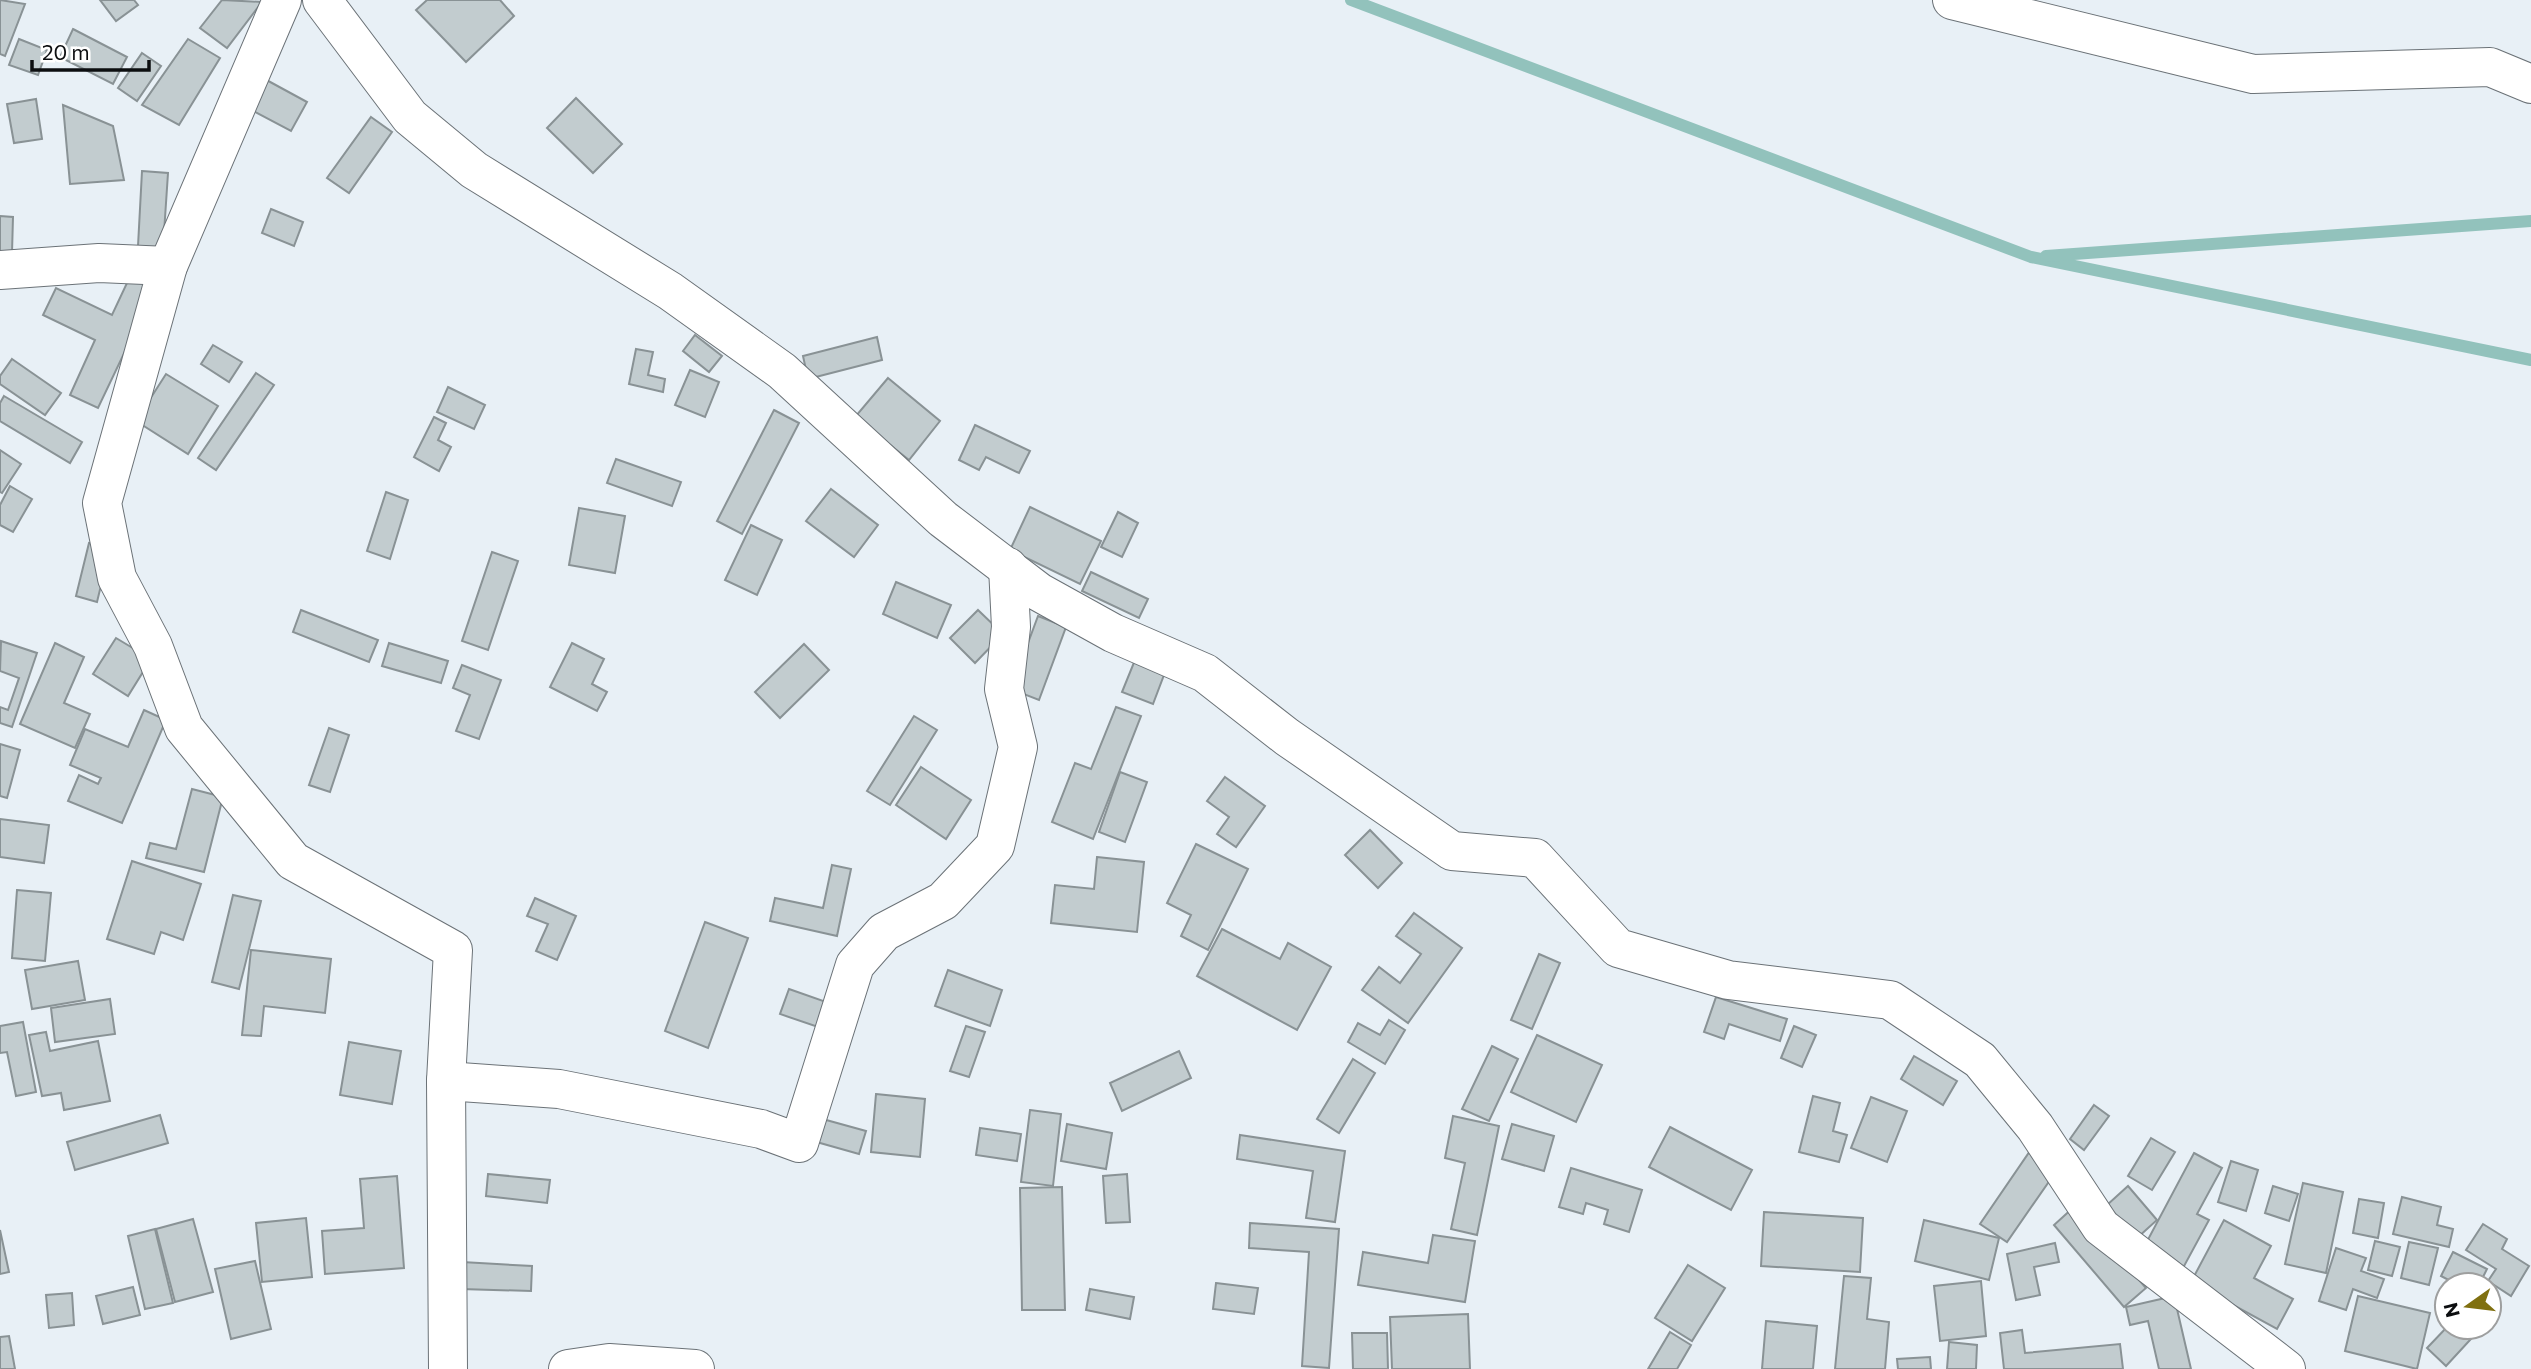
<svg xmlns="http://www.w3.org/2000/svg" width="2531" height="1369" viewBox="0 0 2531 1369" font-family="Commissioner,sans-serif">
  <rect width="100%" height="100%" fill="#e8f0f6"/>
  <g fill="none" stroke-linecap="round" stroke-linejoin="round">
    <g stroke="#92c2bc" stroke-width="12">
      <polyline points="1351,0 2031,257 2531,360"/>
      <polyline points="2046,256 2531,221"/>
    </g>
  </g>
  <g fill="#c2cccf" stroke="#899295" stroke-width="2">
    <polygon points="0,0 25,4 5,56 0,54"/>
    <polygon points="100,0 134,0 138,5 116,21"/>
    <polygon points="222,0 262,2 227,48 200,28"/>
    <polygon points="427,0 500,0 514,16 466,62 416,10"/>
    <polygon points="73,29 127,57 113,84 60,57"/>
    <polygon points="19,39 47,50 38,75 9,65"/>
    <polygon points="188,39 220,58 179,125 142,105"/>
    <polygon points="142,53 161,66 137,101 118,88"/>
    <polygon points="261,77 307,102 291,131 246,107"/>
    <polygon points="576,98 622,144 593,173 547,128"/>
    <polygon points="36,99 42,139 14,143 7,104"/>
    <polygon points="63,105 113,126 124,180 70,184"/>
    <polygon points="371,117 392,132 349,193 327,178"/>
    <polygon points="142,171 168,173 163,248 138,246"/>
    <polygon points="271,209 303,222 294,246 262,233"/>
    <polygon points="0,216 13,217 12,253 0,252"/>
    <polygon points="134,268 159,280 98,408 70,395 95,340 43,315 56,288 112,315"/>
    <polygon points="695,335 722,356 709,372 683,351"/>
    <polygon points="877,337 882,360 808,379 803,356"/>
    <polygon points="213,345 242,362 229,382 201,364"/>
    <polygon points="636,349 653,352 648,375 665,379 663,392 629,384"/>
    <polygon points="12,359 61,393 45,415 0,384 0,376"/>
    <polygon points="690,370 719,382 705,417 675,405"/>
    <polygon points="256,373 274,385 216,470 198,458"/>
    <polygon points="166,374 218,406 188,454 136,421"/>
    <polygon points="888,378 940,421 909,460 855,417"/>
    <polygon points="448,387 485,405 474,429 437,412"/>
    <polygon points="4,396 82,442 70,463 0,421 0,403"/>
    <polygon points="774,410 799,423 742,534 717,521"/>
    <polygon points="434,417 446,423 438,440 451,447 439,471 414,457"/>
    <polygon points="975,425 1030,451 1019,473 986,457 979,470 959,460"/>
    <polygon points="0,450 21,464 2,493 0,492"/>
    <polygon points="616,459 681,482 672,506 607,483"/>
    <polygon points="10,486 32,499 13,532 0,525 0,505"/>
    <polygon points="831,489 878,525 854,557 806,521"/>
    <polygon points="386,492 408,500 390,559 367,551"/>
    <polygon points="1030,507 1101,541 1080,584 1010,550"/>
    <polygon points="579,508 625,516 615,573 569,565"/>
    <polygon points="1118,512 1138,523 1122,557 1101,547"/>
    <polygon points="751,525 782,540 757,595 725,580"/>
    <polygon points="89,543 110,548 97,602 76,596"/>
    <polygon points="492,552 518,561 488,650 462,641"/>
    <polygon points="1091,572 1148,599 1139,618 1082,591"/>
    <polygon points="896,582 951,605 937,638 883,614"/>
    <polygon points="301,610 378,640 369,662 293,632"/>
    <polygon points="978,610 1003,634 975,663 950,638"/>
    <polygon points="1038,616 1066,627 1039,700 1011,689"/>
    <polygon points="116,638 151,659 128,696 93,674"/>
    <polygon points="1,641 37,653 12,727 0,723 0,707 8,710 19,678 0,671"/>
    <polygon points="55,643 84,657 64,703 90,714 75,748 20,724"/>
    <polygon points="389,643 448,661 441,683 382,666"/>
    <polygon points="572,643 604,659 592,684 607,692 597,711 550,687"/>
    <polygon points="804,644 829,670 780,718 755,692"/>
    <polygon points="1137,655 1167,667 1153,704 1122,692"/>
    <polygon points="462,665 501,680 479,739 456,731 470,695 453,688"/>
    <polygon points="1116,707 1141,716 1093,839 1052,822 1075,763 1091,769"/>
    <polygon points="144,710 166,720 122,823 68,801 79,775 98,784 101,778 70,765 85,729 128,747"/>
    <polygon points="914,716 937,730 890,805 867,791"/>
    <polygon points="329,728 349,735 330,792 309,785"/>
    <polygon points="0,744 20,750 7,798 0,796"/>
    <polygon points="921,767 971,800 946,839 896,805"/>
    <polygon points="1120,772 1147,782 1125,842 1099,832"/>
    <polygon points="1225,777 1265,806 1236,847 1217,834 1229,817 1207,801"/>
    <polygon points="192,789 223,797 204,872 146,858 150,843 176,849"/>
    <polygon points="0,819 49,825 44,863 0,857"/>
    <polygon points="1370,830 1402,863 1378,888 1345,855"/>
    <polygon points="1196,844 1248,869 1208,950 1181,936 1191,915 1167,903"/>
    <polygon points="1097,857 1144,862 1137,932 1051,923 1055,885 1094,889"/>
    <polygon points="132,861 201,884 183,940 161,932 154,954 107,939"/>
    <polygon points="832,865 851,869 837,936 770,921 775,898 823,908"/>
    <polygon points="17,890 51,893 45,961 12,958"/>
    <polygon points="233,895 261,901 239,989 212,982"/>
    <polygon points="535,898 576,916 557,960 536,951 548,924 527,916"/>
    <polygon points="1414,913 1462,948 1408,1023 1362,990 1379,967 1400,983 1421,954 1396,936"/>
    <polygon points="705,922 748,938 708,1048 665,1031"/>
    <polygon points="1222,929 1280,959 1288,943 1331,967 1297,1030 1197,976"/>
    <polygon points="251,950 331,959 325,1013 264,1006 261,1036 242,1035"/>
    <polygon points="1539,954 1560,963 1532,1029 1511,1020"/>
    <polygon points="78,961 85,1000 32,1009 25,970"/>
    <polygon points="948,970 1002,990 990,1026 935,1006"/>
    <polygon points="789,989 832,1004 824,1029 780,1014"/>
    <polygon points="1716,997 1787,1019 1780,1041 1729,1024 1724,1039 1704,1032"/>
    <polygon points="110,999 115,1034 55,1042 51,1008"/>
    <polygon points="1389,1020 1405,1030 1385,1064 1348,1042 1358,1023 1380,1035"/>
    <polygon points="23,1022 36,1092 16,1096 7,1052 0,1053 0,1026"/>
    <polygon points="966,1026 985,1032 969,1077 950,1071"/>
    <polygon points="1794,1026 1816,1035 1802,1067 1781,1058"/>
    <polygon points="46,1032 50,1051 98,1041 110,1101 64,1110 61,1093 42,1096 29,1035"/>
    <polygon points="1537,1035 1602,1065 1576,1122 1511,1092"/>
    <polygon points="349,1042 401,1051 392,1104 340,1095"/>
    <polygon points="1492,1046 1518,1059 1489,1121 1462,1109"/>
    <polygon points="1179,1051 1191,1078 1122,1111 1110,1083"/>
    <polygon points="1914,1056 1957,1081 1943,1105 1901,1079"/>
    <polygon points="1353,1059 1375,1073 1339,1133 1317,1119"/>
    <polygon points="876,1094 925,1099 920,1157 871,1152"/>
    <polygon points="1813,1096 1840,1103 1833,1131 1847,1135 1839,1162 1799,1152"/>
    <polygon points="1871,1097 1907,1111 1887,1162 1851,1148"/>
    <polygon points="2094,1105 2109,1116 2084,1150 2070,1139"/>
    <polygon points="1030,1110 1061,1114 1053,1186 1021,1182"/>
    <polygon points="160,1115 168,1143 75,1170 67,1142"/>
    <polygon points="1453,1116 1499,1126 1477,1235 1451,1229 1465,1163 1445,1158"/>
    <polygon points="819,1118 866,1131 859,1154 813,1141"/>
    <polygon points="1067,1124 1112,1133 1106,1169 1061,1161"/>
    <polygon points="1512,1124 1554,1136 1544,1171 1502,1159"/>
    <polygon points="1670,1127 1752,1170 1731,1210 1649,1167"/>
    <polygon points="980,1128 1021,1134 1017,1161 976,1155"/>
    <polygon points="1240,1135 1345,1151 1335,1222 1306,1218 1313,1171 1237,1159"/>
    <polygon points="2151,1138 2175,1152 2152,1190 2128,1176"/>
    <polygon points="2030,1151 2057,1170 2007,1242 1980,1224"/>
    <polygon points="2194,1153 2222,1168 2197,1214 2209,1220 2183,1268 2144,1247"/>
    <polygon points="2231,1161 2258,1170 2246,1211 2218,1202"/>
    <polygon points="1571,1168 1642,1190 1629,1232 1604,1224 1608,1210 1586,1203 1583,1214 1559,1207"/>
    <polygon points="488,1174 550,1180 547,1203 486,1196"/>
    <polygon points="1127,1174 1130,1222 1106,1223 1103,1176"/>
    <polygon points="397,1176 404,1268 325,1274 322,1231 364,1228 360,1179"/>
    <polygon points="2303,1183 2343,1192 2326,1273 2285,1264"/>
    <polygon points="2128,1186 2157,1220 2137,1238 2107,1205"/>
    <polygon points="2273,1186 2298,1194 2289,1221 2265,1213"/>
    <polygon points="1062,1187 1065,1310 1022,1310 1020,1188"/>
    <polygon points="2402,1197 2441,1207 2437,1225 2453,1229 2449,1247 2393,1234"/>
    <polygon points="2359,1199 2384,1203 2378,1238 2353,1233"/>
    <polygon points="2075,1206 2146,1288 2124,1307 2054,1225"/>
    <polygon points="1764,1212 1863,1218 1860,1272 1761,1266"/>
    <polygon points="306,1218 312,1277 262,1282 256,1223"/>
    <polygon points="193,1219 213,1292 175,1302 156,1229"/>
    <polygon points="1924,1220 1999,1238 1989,1280 1915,1261"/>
    <polygon points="2224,1220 2271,1246 2254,1278 2293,1299 2277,1329 2191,1282"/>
    <polygon points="1250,1223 1339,1229 1329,1368 1302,1366 1309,1252 1249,1248"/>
    <polygon points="2483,1224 2507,1239 2502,1249 2529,1266 2511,1296 2488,1281 2496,1269 2466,1250"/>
    <polygon points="155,1229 173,1303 145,1309 128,1236"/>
    <polygon points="0,1230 9,1272 0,1274"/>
    <polygon points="1433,1235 1475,1241 1465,1302 1358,1285 1363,1252 1428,1263"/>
    <polygon points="2375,1241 2400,1247 2392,1276 2368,1270"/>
    <polygon points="2409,1242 2438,1248 2429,1285 2401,1278"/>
    <polygon points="2055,1243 2059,1262 2034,1267 2040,1295 2016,1300 2007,1254"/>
    <polygon points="2336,1248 2366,1258 2361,1271 2384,1279 2377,1298 2353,1289 2346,1310 2319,1301"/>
    <polygon points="2453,1252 2487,1269 2479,1285 2458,1285 2441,1276"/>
    <polygon points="255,1261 271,1329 231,1339 215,1269"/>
    <polygon points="462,1262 532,1266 531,1291 461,1289"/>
    <polygon points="1688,1265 1725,1288 1692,1341 1655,1318"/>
    <polygon points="1844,1276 1871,1278 1867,1319 1889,1322 1885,1369 1835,1369"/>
    <polygon points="1981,1281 1986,1336 1940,1341 1934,1286"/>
    <polygon points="1216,1283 1258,1288 1254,1314 1213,1309"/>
    <polygon points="133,1287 140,1315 103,1324 96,1296"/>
    <polygon points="1090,1289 1134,1297 1130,1319 1086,1310"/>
    <polygon points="72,1293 74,1325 49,1328 46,1295"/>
    <polygon points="2174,1296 2191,1369 2159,1369 2148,1321 2130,1325 2126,1307"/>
    <polygon points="2358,1296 2430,1313 2417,1369 2345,1351"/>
    <polygon points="1468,1314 1470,1369 1392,1369 1390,1317"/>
    <polygon points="1766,1321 1817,1326 1813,1369 1762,1369"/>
    <polygon points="2447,1327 2482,1327 2446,1366 2427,1348"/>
    <polygon points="2022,1330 2025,1353 2120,1344 2123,1369 2004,1369 2000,1333"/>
    <polygon points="1670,1332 1691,1345 1677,1369 1648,1369"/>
    <polygon points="1352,1333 1387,1333 1388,1369 1353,1369"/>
    <polygon points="9,1336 15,1369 0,1369 0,1337"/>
    <polygon points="1949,1342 1977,1345 1976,1369 1947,1369"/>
    <polygon points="1930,1357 1931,1369 1898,1369 1897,1359"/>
  </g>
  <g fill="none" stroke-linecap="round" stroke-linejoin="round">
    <defs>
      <g id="street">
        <polyline points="282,0 168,266 102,503 117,578 153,646 184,728 293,861 453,950 446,1081 448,1369"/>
        <polyline points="322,0 410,117 474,170 670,291 782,371 943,519 1039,592 1113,633 1205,673 1287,737 1452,851 1535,858 1618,948 1728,980 1890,1000 1980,1060 2035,1127 2101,1227 2286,1369"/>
        <polyline points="1952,0 2253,74 2490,67 2531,84"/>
        <polyline points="0,270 99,263 168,266"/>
        <polyline points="446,1081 559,1089 761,1129 799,1143 855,965 884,932 943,901 995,846 1018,747 1004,689 1011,627 1008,567"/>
        <polyline points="568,1369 609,1363 695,1369"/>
      </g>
    </defs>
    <use href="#street" stroke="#6b7277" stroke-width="40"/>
    <use href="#street" stroke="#fff" stroke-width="38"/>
  </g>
  <g transform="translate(2468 1306) rotate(256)"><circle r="33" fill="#ffffff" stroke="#9e9f9f" stroke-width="2"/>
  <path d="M0-5L12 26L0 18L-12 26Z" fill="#807010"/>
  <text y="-10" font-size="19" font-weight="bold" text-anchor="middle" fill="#0c0e10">N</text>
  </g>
  <path d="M32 60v10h117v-10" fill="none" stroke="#0c0e10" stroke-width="3.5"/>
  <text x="42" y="60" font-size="21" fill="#0c0e10" stroke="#ffffff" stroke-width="5" paint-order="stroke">20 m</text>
</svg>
